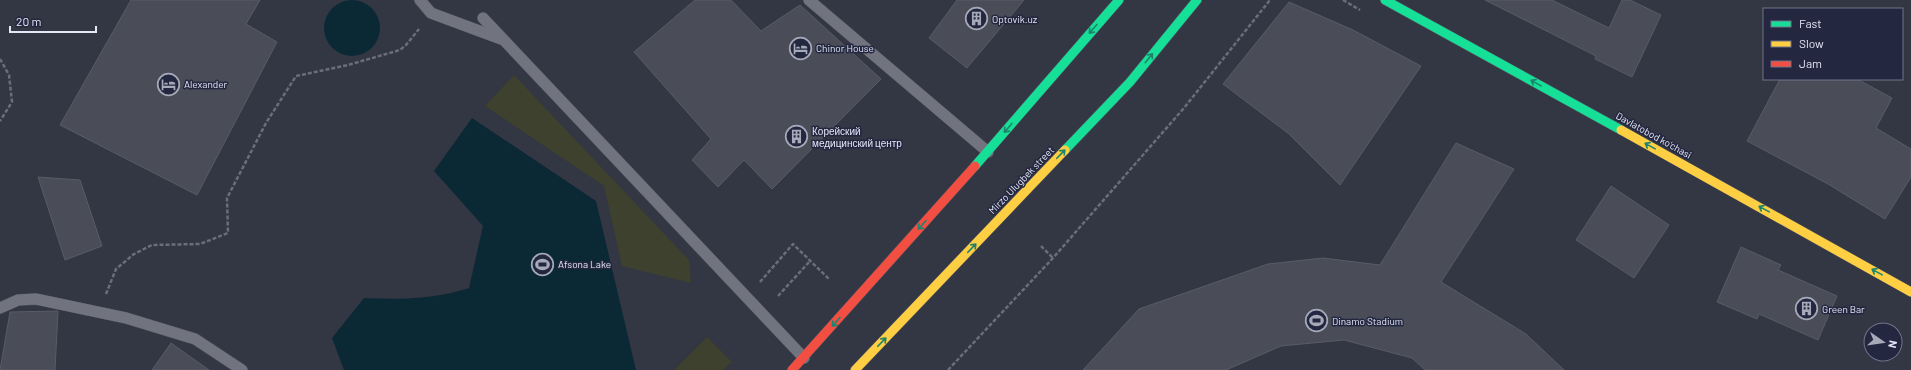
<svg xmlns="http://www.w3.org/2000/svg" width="1911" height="370" viewBox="0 0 1911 370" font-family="Barlow,sans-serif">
  <rect width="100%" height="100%" fill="#333643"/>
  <g fill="#3d412e">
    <polygon points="514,75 689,260 691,283 622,266 604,186 485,106"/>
    <polygon points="707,337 732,362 723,370 674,370"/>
  </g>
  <g fill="#0b2934">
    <circle cx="352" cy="28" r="28"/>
    <path d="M 472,118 L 596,201 L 636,370 L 344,370 L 332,338 L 364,298 C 400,300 435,299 469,288 L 483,226 L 434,171 Z"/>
  </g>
  <g fill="#4a4d58" stroke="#595b67">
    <polygon points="131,0 260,0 246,24 277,42 197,195 60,125"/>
    <polygon points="695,0 731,0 761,31 800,5 881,79 772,189 744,160 718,187 692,160 711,139 634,52"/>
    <polygon points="957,0 1024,0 967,68 929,38"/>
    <polygon points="1485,0 1552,0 1609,28 1622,0 1630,0 1661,15 1632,77 1595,59 1596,56"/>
    <polygon points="1289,2 1353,30 1421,66 1340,185 1289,134 1223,84"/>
    <polygon points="1780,79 1857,79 1892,98 1876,128 1911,149 1911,177 1885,219 1828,184 1747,141"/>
    <polygon points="1456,143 1514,169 1441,282 1526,334 1564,370 1425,370 1412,358 1344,340 1281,346 1226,370 1083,370 1139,309 1268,264 1323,258 1380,265"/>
    <polygon points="38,177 80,180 102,246 65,260"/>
    <polygon points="1611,186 1669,225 1634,278 1576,240"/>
    <polygon points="1741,247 1781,265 1778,270 1837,296 1818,340 1759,314 1757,319 1717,302"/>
    <polygon points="58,311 55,370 0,370 10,312"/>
    <polygon points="171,343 209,370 152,370"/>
  </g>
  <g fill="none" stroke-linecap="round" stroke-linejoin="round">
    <defs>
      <g id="lane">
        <polyline points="420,0 431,13 501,39"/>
        <polyline points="809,0 988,152"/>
        <polyline points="483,18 804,358"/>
        <polyline points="0,308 18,300 36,299 126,318 195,339 242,370"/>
      </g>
      <g id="fast">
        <polyline points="1385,0 1621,130"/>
        <polyline points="1065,150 1130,82 1197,0"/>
        <polyline points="975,166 1119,0"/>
      </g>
      <g id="slow">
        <polyline points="1621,130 1911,292"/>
        <polyline points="855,370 1065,150"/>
      </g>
      <polyline id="jam" points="792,370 975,166"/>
    </defs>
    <use href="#lane" stroke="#51535f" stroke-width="12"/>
    <use href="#fast" stroke="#51535f" stroke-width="10"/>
    <use href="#slow" stroke="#51535f" stroke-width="10"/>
    <use href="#jam" stroke="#51535f" stroke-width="10"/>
    <g stroke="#6b6d78" stroke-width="2.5" stroke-dasharray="4 2" stroke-linecap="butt">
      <polyline points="1343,0 1360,10"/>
      <polyline points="0,59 9,75 12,102 0,121"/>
      <polyline points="1041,246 1053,258"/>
      <polyline points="760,282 793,244 830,280"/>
      <polyline points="106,294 116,269 134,254 152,245 200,244 228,233 227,198 266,123 296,76 348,65 400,50 406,45 419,29"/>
      <polyline points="778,296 810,261"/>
      <polyline points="948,370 1053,258 1184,108 1270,0"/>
    </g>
    <use href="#lane" stroke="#71737f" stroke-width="11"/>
    <use href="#fast" stroke="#16e098" stroke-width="9"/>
    <use href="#slow" stroke="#ffcf43" stroke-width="9"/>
    <use href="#jam" stroke="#f24e42" stroke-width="9"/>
  </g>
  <defs><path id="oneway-shaft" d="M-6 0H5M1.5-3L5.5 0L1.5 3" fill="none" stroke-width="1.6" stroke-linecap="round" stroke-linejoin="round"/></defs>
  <g stroke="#1c846c">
    <use href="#oneway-shaft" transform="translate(1093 29) rotate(131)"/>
    <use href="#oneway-shaft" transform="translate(1149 58) rotate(-51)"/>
    <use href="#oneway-shaft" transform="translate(1536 83) rotate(-151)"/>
    <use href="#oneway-shaft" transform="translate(1008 128) rotate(131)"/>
    <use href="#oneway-shaft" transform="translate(1650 146) rotate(-151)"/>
    <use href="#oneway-shaft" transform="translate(1061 154) rotate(-46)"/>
    <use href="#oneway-shaft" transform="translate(1764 209) rotate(-151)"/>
    <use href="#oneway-shaft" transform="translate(922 225) rotate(132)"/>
    <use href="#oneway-shaft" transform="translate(972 248) rotate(-46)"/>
    <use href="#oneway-shaft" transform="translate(1877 272) rotate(-151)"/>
    <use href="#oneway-shaft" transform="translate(836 322) rotate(132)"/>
    <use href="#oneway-shaft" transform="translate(882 342) rotate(-46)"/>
  </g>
  <defs>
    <symbol id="building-ring" viewBox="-11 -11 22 22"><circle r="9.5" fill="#23273f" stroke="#a6a9b8" stroke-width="1.5"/><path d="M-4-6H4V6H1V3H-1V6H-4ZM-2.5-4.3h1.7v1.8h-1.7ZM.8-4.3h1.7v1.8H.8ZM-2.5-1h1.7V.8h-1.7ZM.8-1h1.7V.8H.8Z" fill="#a6a9b8"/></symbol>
    <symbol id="hotel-ring" viewBox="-11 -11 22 22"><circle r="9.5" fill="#23273f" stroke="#a6a9b8" stroke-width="1.5"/><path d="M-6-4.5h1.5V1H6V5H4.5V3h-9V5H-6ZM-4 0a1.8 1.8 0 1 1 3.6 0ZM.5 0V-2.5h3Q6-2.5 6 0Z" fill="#a6a9b8"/></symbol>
    <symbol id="stadium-ring" viewBox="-11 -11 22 22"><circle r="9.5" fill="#23273f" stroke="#a6a9b8" stroke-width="1.5"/><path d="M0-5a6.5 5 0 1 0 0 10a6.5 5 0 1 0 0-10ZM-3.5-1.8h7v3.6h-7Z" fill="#a6a9b8"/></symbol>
  </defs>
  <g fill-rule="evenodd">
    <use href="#building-ring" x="964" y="6" width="25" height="25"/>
    <use href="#hotel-ring" x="788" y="36" width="25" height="25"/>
    <use href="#hotel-ring" x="156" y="72" width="25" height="25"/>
    <use href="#building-ring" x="784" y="124" width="25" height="25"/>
    <use href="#stadium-ring" x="530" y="252" width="25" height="25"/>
    <use href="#building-ring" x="1794" y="296" width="25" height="25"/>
    <use href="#stadium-ring" x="1304" y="308" width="25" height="25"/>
  </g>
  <g text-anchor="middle" stroke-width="3" stroke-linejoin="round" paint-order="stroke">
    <g font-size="10" fill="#e4e7f7" stroke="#23273f" text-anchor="start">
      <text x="992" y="23">Optovik.uz</text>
      <text x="816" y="52">Chinor House</text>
      <text x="184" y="88">Alexander</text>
      <text x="812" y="135">Корейский<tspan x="812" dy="12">медицинский центр</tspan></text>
      <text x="558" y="268">Afsona Lake</text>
      <text x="1822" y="313">Green Bar</text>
      <text x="1332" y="325">Dinamo Stadium</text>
    </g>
    <g font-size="10" fill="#e4e7f7" stroke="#23273f">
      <text transform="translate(1654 135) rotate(29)" y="4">Davlatobod ko'chasi</text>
      <text transform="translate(1021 180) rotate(-46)" y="4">Mirzo Ulugbek street</text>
    </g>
  </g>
  <rect x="1763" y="8" width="140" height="72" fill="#23273f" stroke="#707489"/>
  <rect x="1771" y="21" width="20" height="6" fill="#16e098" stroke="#707489"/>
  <text x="1799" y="28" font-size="12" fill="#e4e7f7">Fast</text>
  <rect x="1771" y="41" width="20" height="6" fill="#ffcf43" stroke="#707489"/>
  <text x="1799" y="48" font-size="12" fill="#e4e7f7">Slow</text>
  <rect x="1771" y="61" width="20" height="6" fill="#f24e42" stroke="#707489"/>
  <text x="1799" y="68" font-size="12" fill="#e4e7f7">Jam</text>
  <g transform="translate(1883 342) rotate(103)"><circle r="19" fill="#23273f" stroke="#707489"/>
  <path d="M0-3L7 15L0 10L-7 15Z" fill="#a6a9b8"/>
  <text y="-6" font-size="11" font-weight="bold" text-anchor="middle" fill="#e4e7f7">N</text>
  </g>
  <path d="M10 26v6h86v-6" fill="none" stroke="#e4e7f7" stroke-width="2"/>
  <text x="16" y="26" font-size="12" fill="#e4e7f7" stroke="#23273f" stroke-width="3" paint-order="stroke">20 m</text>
</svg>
